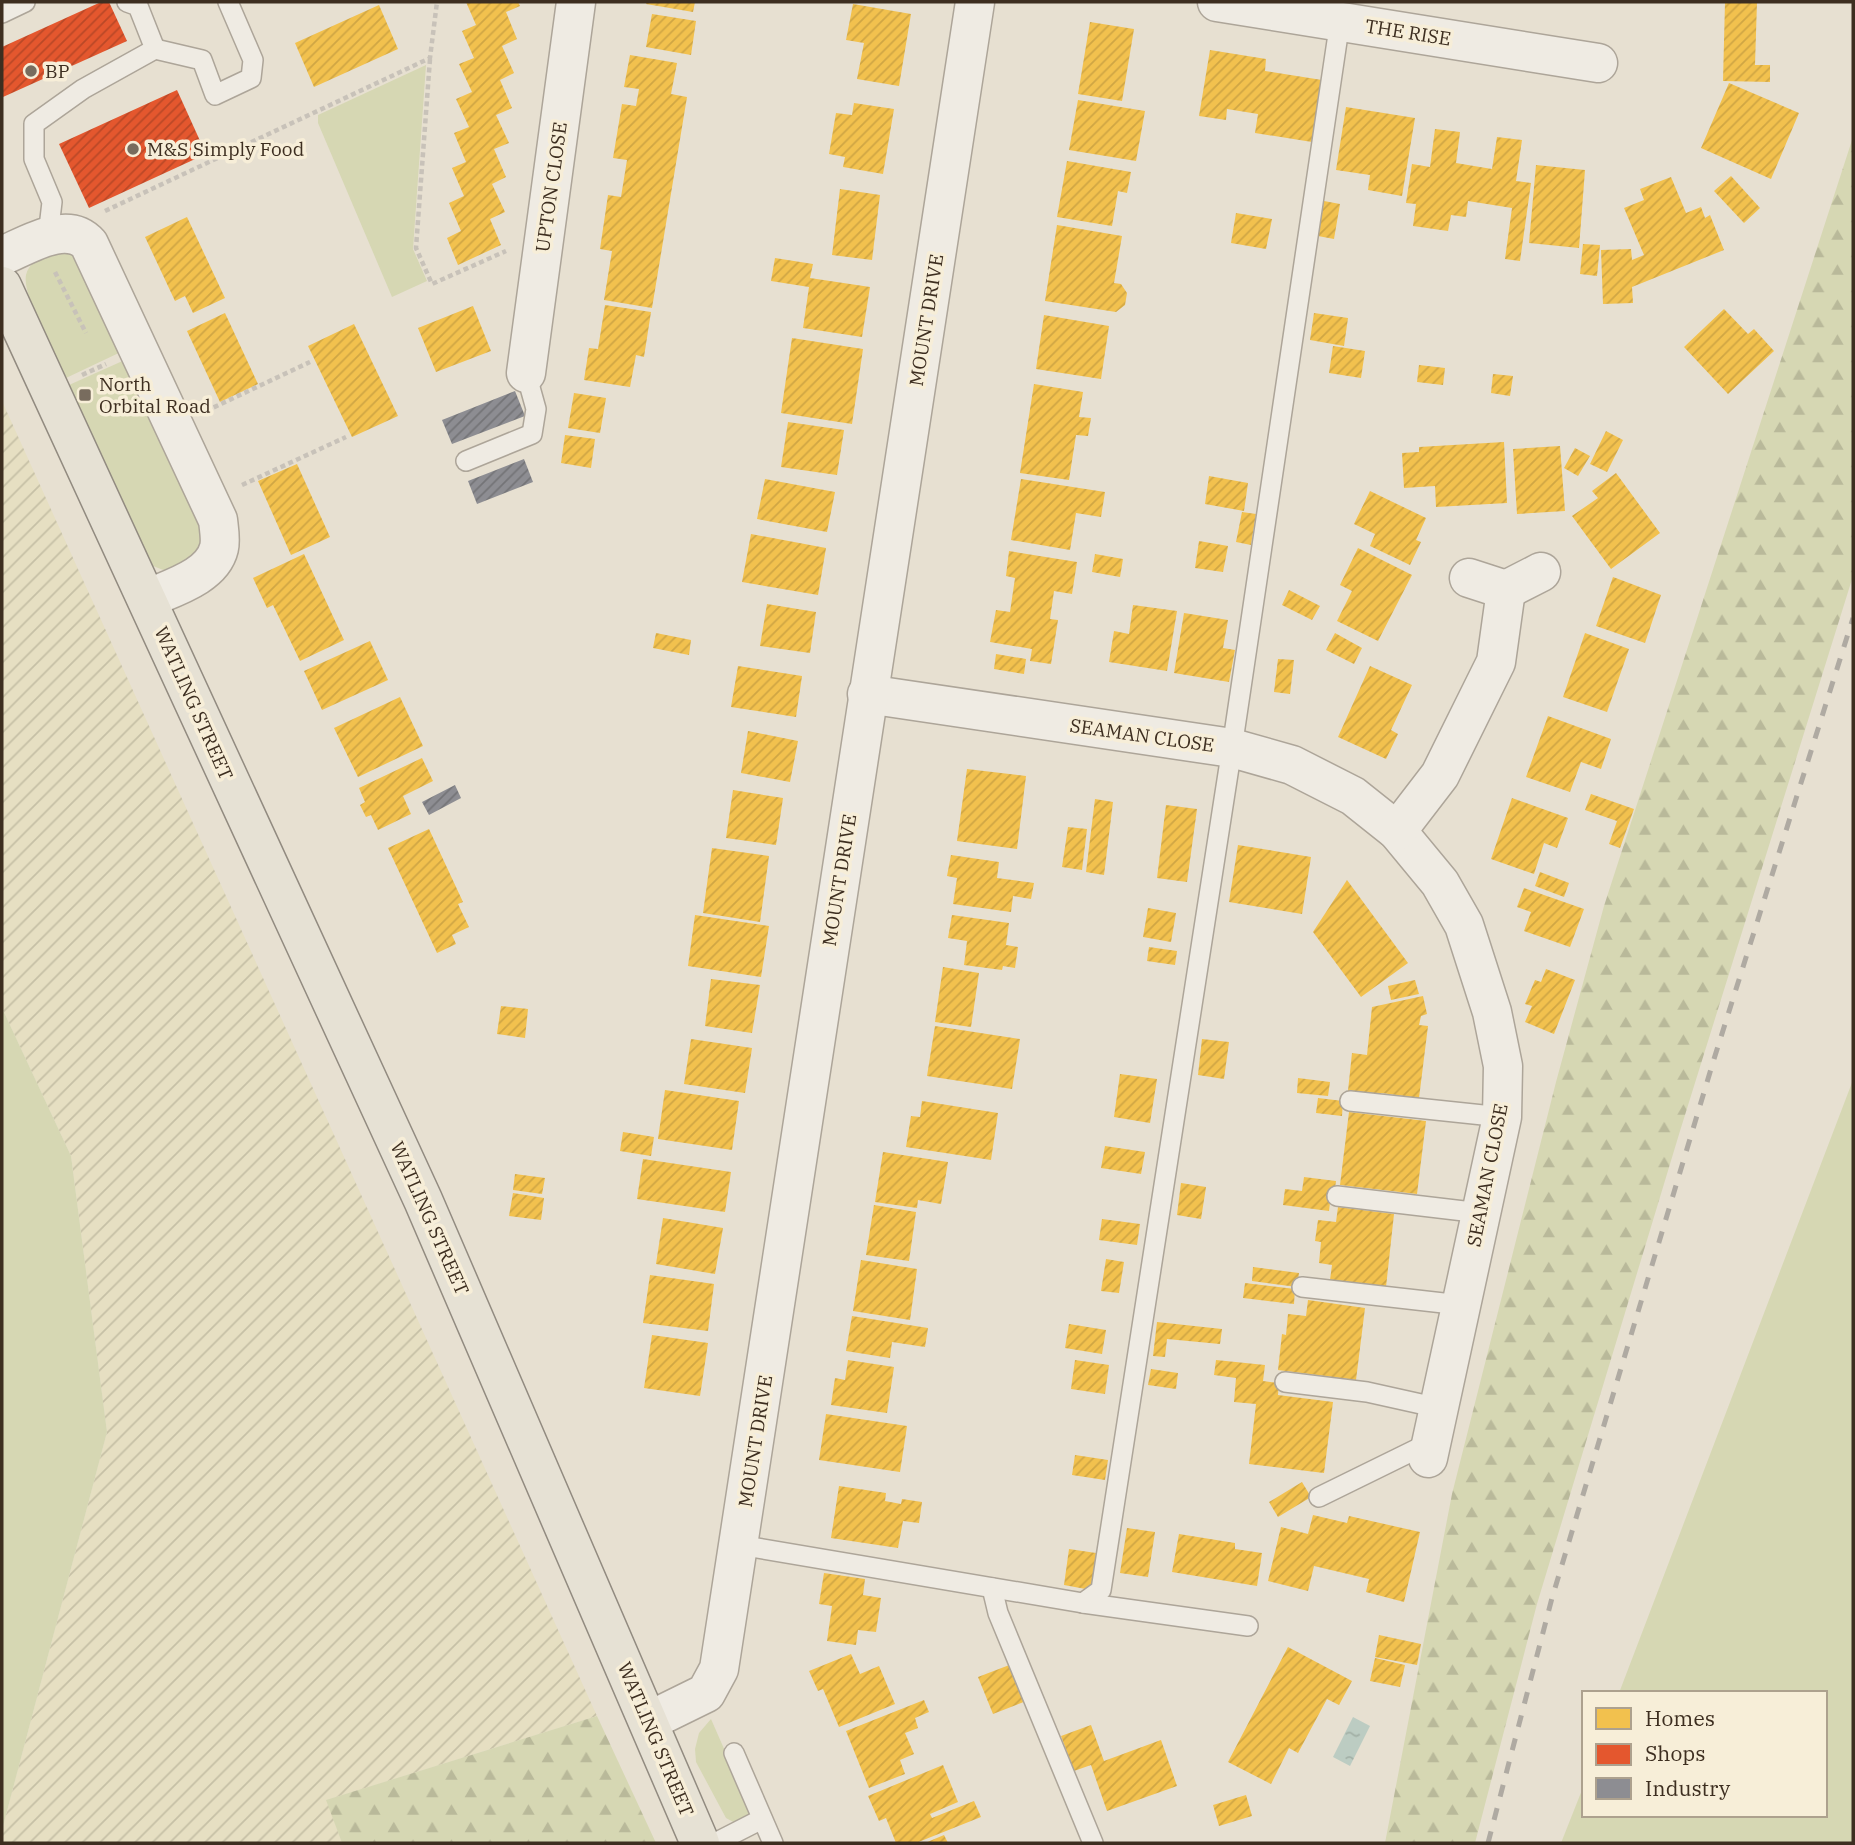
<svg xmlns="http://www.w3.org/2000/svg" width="1855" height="1845" viewBox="0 0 1855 1845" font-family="'IBM Plex Serif',serif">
  <defs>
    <pattern id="farmland-furrows" width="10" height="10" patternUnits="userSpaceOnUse" patternTransform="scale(1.75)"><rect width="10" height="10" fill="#e6dfc2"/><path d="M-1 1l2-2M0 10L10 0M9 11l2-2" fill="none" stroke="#c6c0a6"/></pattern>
    <pattern id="forest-firs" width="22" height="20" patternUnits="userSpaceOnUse" patternTransform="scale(1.75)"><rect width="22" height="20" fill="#d6d7b3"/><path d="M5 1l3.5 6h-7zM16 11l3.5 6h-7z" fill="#b9b99a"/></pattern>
    <pattern id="water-ripples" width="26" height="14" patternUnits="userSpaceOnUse" patternTransform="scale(1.75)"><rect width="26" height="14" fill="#bcccc2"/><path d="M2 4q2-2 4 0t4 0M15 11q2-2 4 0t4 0" fill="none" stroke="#a2b0a6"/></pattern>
    <pattern id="homes-hatch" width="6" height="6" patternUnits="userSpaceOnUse" patternTransform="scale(1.75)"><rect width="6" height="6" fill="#f2c14e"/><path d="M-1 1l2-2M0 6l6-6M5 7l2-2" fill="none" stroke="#d0a644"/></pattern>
    <pattern id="shops-hatch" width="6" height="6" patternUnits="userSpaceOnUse" patternTransform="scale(1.75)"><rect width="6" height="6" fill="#e4572e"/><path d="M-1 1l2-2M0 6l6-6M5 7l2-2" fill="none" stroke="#ba4827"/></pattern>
    <pattern id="industry-hatch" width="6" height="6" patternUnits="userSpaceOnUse" patternTransform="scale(1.75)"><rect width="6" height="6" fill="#8d8d92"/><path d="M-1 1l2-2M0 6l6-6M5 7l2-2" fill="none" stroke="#747477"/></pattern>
  </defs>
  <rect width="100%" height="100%" fill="#e7e0d1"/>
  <polygon fill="url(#farmland-furrows)" points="2,401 597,1716 327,1800 342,1843 2,1843 2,1830 107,1432 71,1156 2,1008"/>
  <g fill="#d6d7b3">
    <polygon points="426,65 413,249 427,281 392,297 318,123 318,115"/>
    <path d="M 66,251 L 78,258 L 123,351 L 66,378 C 55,356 22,297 26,275 C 30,258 51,252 66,251 Z"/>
    <polygon points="127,359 204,518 203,554 171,573 153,566 69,385"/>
    <polygon points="2,1008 71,1156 107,1432 2,1830"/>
    <polygon points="1853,1080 1853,1843 1561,1843 1584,1785 1584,1815 1825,1815 1825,1693 1619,1693"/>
    <polygon points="711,1719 753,1815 737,1824 726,1818 696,1762 695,1749 699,1733"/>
  </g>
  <g fill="url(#forest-firs)">
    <polygon points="1853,137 1853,576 1680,1131 1537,1604 1475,1843 1385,1843 1452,1494 1556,1082 1604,906"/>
    <polygon points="597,1716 656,1843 342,1843 326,1800"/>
  </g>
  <polygon fill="url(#water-ripples)" points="1353,1717 1370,1726 1350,1766 1333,1757"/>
  <g fill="url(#homes-hatch)">
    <polygon points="466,2 518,2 520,6 506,12 517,39 502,46 514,73 500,80 512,108 496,115 509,143 494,149 506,177 492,184 505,212 490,219 501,245 458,265 447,238 461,231 449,203 464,196 452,168 466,162 454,133 469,127 456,99 472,92 459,64 474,58 462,31 476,25"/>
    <polygon points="647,2 695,2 693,12 646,4"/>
    <polygon points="1725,2 1757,2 1755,65 1770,65 1770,82 1723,81"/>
    <polygon points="853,4 911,14 899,86 857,79 864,43 846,40"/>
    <polygon points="379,5 398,49 314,87 295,43"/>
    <polygon points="652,14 696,21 691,55 646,47"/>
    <polygon points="1090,22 1134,29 1122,101 1078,94"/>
    <polygon points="1210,50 1266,59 1265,71 1322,80 1312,142 1255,133 1258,114 1227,109 1226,120 1199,116"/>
    <polygon points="630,55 677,63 671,94 687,97 652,308 604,300 612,251 600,249 608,195 621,197 627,160 613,158 622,104 636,106 639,89 624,87"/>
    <polygon points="1729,83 1799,113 1771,179 1701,148"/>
    <polygon points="1078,100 1145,111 1136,161 1069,150"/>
    <polygon points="854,103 894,109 883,174 843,167 845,157 829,154 836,113 852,115"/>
    <polygon points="1346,107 1415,118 1402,196 1368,190 1370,175 1336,170"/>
    <polygon points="1435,129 1460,132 1456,163 1492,169 1497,137 1522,140 1516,181 1531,183 1520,261 1505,259 1512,208 1468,201 1466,217 1451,215 1448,231 1413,226 1416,204 1406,203 1412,164 1430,167"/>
    <polygon points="1067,161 1131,172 1127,193 1118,191 1112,226 1057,217"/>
    <polygon points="1536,165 1585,170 1579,248 1529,243"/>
    <polygon points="1731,176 1760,208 1744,223 1714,191"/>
    <polygon points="1671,177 1686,213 1701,207 1705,218 1710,215 1724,250 1632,287 1633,303 1603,304 1601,250 1631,249 1632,260 1644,255 1624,208 1644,200 1640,189"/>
    <polygon points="840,189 880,195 872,260 832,255"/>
    <polygon points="1324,201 1340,204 1334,239 1318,236"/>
    <polygon points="1236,213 1272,219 1266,249 1231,243"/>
    <polygon points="187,217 225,298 193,313 185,296 175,301 145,237"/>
    <polygon points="1057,225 1122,236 1114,283 1121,284 1127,293 1125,305 1116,312 1045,301"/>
    <polygon points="1583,244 1600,245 1597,276 1580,274"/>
    <polygon points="775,258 813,264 810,278 870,287 862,337 803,328 809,287 771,281"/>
    <polygon points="605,305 651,312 644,357 636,355 630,387 584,380 589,348 598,349"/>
    <polygon points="473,306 491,351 436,372 418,328"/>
    <polygon points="1724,309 1748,334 1754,329 1774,351 1728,394 1684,347"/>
    <polygon points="225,313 258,384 220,402 187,331"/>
    <polygon points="1314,313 1348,318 1344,346 1310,340"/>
    <polygon points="1044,315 1109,326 1101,379 1036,369"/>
    <polygon points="354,324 398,416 352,437 308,346"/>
    <polygon points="792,338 863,349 852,424 781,413"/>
    <polygon points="1333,346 1365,351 1361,378 1329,373"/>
    <polygon points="1419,365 1445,368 1443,385 1417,382"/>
    <polygon points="1493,374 1513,376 1510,396 1491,393"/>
    <polygon points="1034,384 1083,392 1079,417 1091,418 1088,436 1076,435 1069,480 1020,473"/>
    <polygon points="574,393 606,398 600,433 568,428"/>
    <polygon points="788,422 844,430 837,475 781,467"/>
    <polygon points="1606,431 1623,440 1607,472 1590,464"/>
    <polygon points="565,435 595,439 591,468 561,463"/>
    <polygon points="1504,442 1507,503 1436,507 1435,486 1404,488 1402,453 1419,452 1419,447"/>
    <polygon points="1560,446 1565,511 1517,514 1513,449"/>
    <polygon points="1575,448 1590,456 1578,476 1564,468"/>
    <polygon points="297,464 330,537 291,555 258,481"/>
    <polygon points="1616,473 1660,533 1611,569 1572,516 1598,498 1592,491"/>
    <polygon points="1209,476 1248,483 1244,511 1205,504"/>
    <polygon points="765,479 835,492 827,532 757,519"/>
    <polygon points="1021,479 1105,492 1101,517 1076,513 1070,550 1011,540"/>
    <polygon points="1370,491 1426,518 1416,540 1421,542 1410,565 1370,546 1375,534 1354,524"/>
    <polygon points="1242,512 1256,514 1251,545 1236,542"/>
    <polygon points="751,534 826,548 818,595 742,582"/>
    <polygon points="1199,541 1228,546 1223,572 1195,568"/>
    <polygon points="1358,548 1412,575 1378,641 1337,621 1352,591 1340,585"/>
    <polygon points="1009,551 1077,562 1072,594 1054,591 1050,619 1058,620 1051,664 1030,661 1032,649 990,642 996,610 1010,612 1015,578 1006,576"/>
    <polygon points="304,554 344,640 300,661 273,605 267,608 253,578"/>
    <polygon points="1095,554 1123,559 1120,577 1092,572"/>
    <polygon points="1613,577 1661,595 1645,643 1596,626"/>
    <polygon points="1289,590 1320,606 1312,620 1282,605"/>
    <polygon points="767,604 816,612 810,653 760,646"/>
    <polygon points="1133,605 1177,611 1167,671 1109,662 1114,631 1129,634"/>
    <polygon points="1184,613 1228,620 1223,648 1235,650 1229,682 1174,673"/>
    <polygon points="656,633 691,640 689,655 653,648"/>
    <polygon points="1335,633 1362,648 1354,664 1326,650"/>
    <polygon points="1585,633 1629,649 1607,712 1563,697"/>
    <polygon points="370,641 388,680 322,710 304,671"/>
    <polygon points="996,654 1026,659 1024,674 994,669"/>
    <polygon points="1278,659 1294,660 1290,694 1274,692"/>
    <polygon points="738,666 802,676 796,717 731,707"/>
    <polygon points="1370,666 1412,685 1391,730 1398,734 1386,759 1338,737"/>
    <polygon points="400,697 423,746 358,777 334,728"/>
    <polygon points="1548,716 1611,739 1601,769 1581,762 1570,792 1526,777"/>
    <polygon points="748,731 798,741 790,782 741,773"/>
    <polygon points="422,758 433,781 403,796 411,814 378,830 371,815 366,817 360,805 365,802 359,788"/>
    <polygon points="967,769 1026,776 1017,849 957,841"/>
    <polygon points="733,790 783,798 776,845 726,838"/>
    <polygon points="1591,794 1634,809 1620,848 1609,844 1617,821 1585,810"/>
    <polygon points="1512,798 1568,818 1557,848 1544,843 1534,874 1491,859"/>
    <polygon points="1095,799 1113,802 1104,875 1086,872"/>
    <polygon points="1166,805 1197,809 1187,882 1157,878"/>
    <polygon points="1068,827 1087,829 1082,870 1062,867"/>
    <polygon points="429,829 463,902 458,904 469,927 452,935 456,944 437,953 388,848"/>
    <polygon points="1238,845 1311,857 1302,914 1229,902"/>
    <polygon points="712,848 769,856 760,922 703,913"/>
    <polygon points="951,855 999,862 997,878 1034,883 1031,899 1013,896 1011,912 953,904 957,878 947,876"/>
    <polygon points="1540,872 1569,883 1564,897 1535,886"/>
    <polygon points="1347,880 1408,963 1361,997 1313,932"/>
    <polygon points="1524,888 1584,909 1570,947 1524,931 1531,912 1517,907"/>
    <polygon points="1148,908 1176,913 1171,942 1143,937"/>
    <polygon points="695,915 769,926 761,977 688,966"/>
    <polygon points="952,915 1009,923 1006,945 1018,947 1015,968 1003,966 1002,970 964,965 967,941 948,938"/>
    <polygon points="1149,947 1177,951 1175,965 1147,961"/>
    <polygon points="943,967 979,973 971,1027 935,1022"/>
    <polygon points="1546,969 1575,980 1554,1034 1525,1022 1532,1006 1525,1004 1535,980 1541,982"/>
    <polygon points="711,979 760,985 752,1033 705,1026"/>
    <polygon points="1415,980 1419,994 1391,1000 1388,986"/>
    <polygon points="1423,996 1427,1014 1421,1016 1419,1025 1428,1026 1419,1098 1381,1093 1379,1103 1347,1100 1352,1053 1367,1055 1372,1007"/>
    <polygon points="501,1006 528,1009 525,1038 497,1034"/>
    <polygon points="935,1026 1020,1039 1012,1089 927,1076"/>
    <polygon points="691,1039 752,1048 745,1093 684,1084"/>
    <polygon points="1202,1039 1229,1042 1224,1079 1198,1075"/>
    <polygon points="1120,1074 1157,1079 1150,1123 1114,1117"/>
    <polygon points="1298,1078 1330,1082 1328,1096 1297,1093"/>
    <polygon points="665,1090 739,1101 732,1150 658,1139"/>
    <polygon points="1318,1098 1343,1101 1342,1116 1316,1113"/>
    <polygon points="922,1101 998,1113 991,1160 906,1147 911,1116 920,1117"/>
    <polygon points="1349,1112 1426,1121 1417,1194 1340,1185"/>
    <polygon points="623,1132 654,1137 651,1156 620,1151"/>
    <polygon points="1105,1146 1145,1152 1141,1174 1101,1168"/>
    <polygon points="883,1152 948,1162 941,1204 918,1200 917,1208 875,1202"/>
    <polygon points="643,1159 731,1172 725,1212 637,1199"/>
    <polygon points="515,1174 545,1178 542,1194 513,1190"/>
    <polygon points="1304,1177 1336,1181 1334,1195 1331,1194 1329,1211 1283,1205 1285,1189 1302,1191"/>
    <polygon points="1181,1183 1206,1187 1201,1219 1177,1215"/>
    <polygon points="513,1193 544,1198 541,1220 509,1216"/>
    <polygon points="874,1205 916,1212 909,1261 866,1255"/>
    <polygon points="1338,1207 1394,1214 1386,1287 1330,1280 1332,1265 1319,1263 1321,1242 1315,1241 1318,1220 1336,1222"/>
    <polygon points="663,1218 723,1228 715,1274 656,1264"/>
    <polygon points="1102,1219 1140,1224 1137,1245 1099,1240"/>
    <polygon points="1106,1259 1124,1262 1119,1293 1101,1291"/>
    <polygon points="861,1260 917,1269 910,1320 853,1311"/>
    <polygon points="1253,1267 1299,1273 1297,1287 1252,1281"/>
    <polygon points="650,1275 714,1284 708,1331 643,1323"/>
    <polygon points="1245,1283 1295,1289 1294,1304 1243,1298"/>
    <polygon points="1308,1300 1365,1308 1356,1380 1278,1370 1282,1334 1286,1335 1288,1314 1306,1316"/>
    <polygon points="852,1316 928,1328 925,1347 892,1342 890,1358 846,1351"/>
    <polygon points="1157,1322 1222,1329 1220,1344 1167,1339 1165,1357 1153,1356"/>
    <polygon points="1069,1324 1106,1330 1102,1354 1065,1348"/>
    <polygon points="652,1335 708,1343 700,1396 644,1388"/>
    <polygon points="848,1360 894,1367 887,1413 831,1405 835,1378 845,1380"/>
    <polygon points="1075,1360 1109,1365 1105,1394 1071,1389"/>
    <polygon points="1216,1360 1265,1365 1263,1381 1279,1383 1278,1395 1333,1402 1324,1473 1249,1464 1256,1404 1234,1402 1236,1378 1214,1375"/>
    <polygon points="1151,1369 1178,1373 1176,1389 1148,1385"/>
    <polygon points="826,1414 907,1426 900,1472 819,1460"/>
    <polygon points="1075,1455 1108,1460 1105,1480 1072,1475"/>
    <polygon points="1302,1482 1311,1497 1278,1517 1269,1502"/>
    <polygon points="839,1486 886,1493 885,1501 901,1504 902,1499 922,1502 919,1523 903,1521 898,1548 831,1538"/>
    <polygon points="1313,1515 1347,1523 1349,1516 1420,1532 1404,1602 1366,1592 1369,1579 1314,1566 1308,1591 1268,1581 1281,1527 1308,1534"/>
    <polygon points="1127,1528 1155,1532 1148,1577 1120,1573"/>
    <polygon points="1179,1534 1235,1543 1235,1549 1262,1553 1257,1586 1172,1572"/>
    <polygon points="1069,1549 1096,1553 1091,1590 1064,1585"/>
    <polygon points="824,1573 865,1579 863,1595 881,1598 876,1632 858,1630 856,1645 827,1641 832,1606 819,1604"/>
    <polygon points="1379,1635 1421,1644 1417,1665 1375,1657"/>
    <polygon points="1288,1647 1352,1681 1339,1705 1327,1699 1298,1753 1289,1748 1271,1784 1228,1762"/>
    <polygon points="851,1654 860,1674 879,1666 895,1704 839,1727 823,1689 818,1691 809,1671"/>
    <polygon points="1375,1658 1405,1665 1400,1687 1370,1681"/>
    <polygon points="1012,1664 1026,1701 993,1714 978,1677"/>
    <polygon points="924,1700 929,1712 915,1718 918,1728 905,1733 914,1754 900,1760 905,1774 869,1788 846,1731"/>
    <polygon points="1091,1725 1104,1761 1161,1740 1177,1786 1107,1811 1091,1765 1074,1771 1061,1736"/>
    <polygon points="943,1765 958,1802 930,1814 932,1818 974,1801 981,1817 916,1843 896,1843 886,1818 879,1821 868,1796"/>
    <polygon points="1246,1795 1252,1816 1219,1826 1213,1805"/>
    <polygon points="944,1835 948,1843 925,1843"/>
  </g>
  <g fill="url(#shops-hatch)">
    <polygon points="101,2 109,2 127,41 3,97 2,47"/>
    <polygon points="177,90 206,154 89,208 59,144"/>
  </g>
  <g fill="url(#industry-hatch)">
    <polygon points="515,391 525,416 452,444 442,420"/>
    <polygon points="524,459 533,482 477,504 468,481"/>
    <polygon points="455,785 461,798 429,815 422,802"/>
  </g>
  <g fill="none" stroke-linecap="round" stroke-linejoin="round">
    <defs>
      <g id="lane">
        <polyline points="2,13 25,2"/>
        <polyline points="155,49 202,60 215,95 251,78 253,60 228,2"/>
        <polyline points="48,236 52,202 34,159 34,124 83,89 155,49 138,6 127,2"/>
        <polyline points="466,461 532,434 536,409 526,373"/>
        <polyline points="1350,1101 1502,1117"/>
        <polyline points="1337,1196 1481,1213"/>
        <polyline points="1302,1287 1461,1305"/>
        <polyline points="1285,1382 1367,1392 1439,1408"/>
        <polyline points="1319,1497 1431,1442"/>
        <polyline points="739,1545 1083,1603 1101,1590 1232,748 1340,21"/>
        <polyline points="992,1588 998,1613 1093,1843"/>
        <polyline points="1083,1603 1248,1626"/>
        <polyline points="734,1753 773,1843"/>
        <polyline points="715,1843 762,1819"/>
      </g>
      <g id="street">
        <polyline points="1217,2 1598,63"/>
        <path d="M 2,256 C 26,246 67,219 89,244 L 218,520 C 219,529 221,540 219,548 C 212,577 171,588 147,599"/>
        <polyline points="526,373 576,2"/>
        <polyline points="1506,590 1541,572"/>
        <polyline points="867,694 1232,748 1292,765 1353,796 1397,831 1440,883 1464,925 1492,1012 1503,1066 1502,1117 1428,1458"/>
        <polyline points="1397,831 1440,775 1496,662 1506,590 1469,578"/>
        <polyline points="649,1721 706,1693 719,1669 975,2"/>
      </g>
      <polyline id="primary" points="2,286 423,1200 700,1843"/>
    </defs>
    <use href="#lane" stroke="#ada599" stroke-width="22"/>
    <use href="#street" stroke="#ada599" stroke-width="41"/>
    <use href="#primary" stroke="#928b80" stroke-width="41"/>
    <g stroke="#c8c2b9" stroke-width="4.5" stroke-dasharray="5 3.5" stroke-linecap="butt">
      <polyline points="430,59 416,248 432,284 506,251"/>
      <polyline points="105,211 430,58 437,2"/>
      <polyline points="55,272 86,333"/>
      <polyline points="82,375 106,364"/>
      <polyline points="206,411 310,362"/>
      <polyline points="242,485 346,437"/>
    </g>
    <use href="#lane" stroke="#efebe3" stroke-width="19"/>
    <use href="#street" stroke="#efebe3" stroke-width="38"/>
    <use href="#primary" stroke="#e6e1d4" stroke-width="38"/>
    <polyline stroke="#afaaa2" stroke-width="5" stroke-dasharray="12 12" stroke-linecap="butt" points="1488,1843 1552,1598 1714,1059 1853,618"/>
  </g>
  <g fill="#786c5e" stroke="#f7eed8" stroke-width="2.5">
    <circle cx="31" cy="71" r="7"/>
    <circle cx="133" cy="149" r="7"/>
    <rect x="78" y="388" width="14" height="14" rx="3.5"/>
  </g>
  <g text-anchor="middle" stroke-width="7" stroke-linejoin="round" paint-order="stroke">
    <g font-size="19" fill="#3d2e20" stroke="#f7eed8">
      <text transform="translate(1408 32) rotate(9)" y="7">THE RISE</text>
      <text transform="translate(551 187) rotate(-82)" y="7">UPTON CLOSE</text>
      <text transform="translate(926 320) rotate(-81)" y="7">MOUNT DRIVE</text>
      <text transform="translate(194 703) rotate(66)" y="7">WATLING STREET</text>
      <text transform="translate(1142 735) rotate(8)" y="7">SEAMAN CLOSE</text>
      <text transform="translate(839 880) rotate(-81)" y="7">MOUNT DRIVE</text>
      <text transform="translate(1487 1175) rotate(-79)" y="7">SEAMAN CLOSE</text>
      <text transform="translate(430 1218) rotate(66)" y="7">WATLING STREET</text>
      <text transform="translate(755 1441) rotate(-81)" y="7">MOUNT DRIVE</text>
      <text transform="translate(656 1739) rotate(67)" y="7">WATLING STREET</text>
    </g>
    <g font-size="19" fill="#3d2e20" stroke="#f7eed8" text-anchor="start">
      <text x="45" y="78">BP</text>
      <text x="147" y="156">M&amp;S Simply Food</text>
      <text x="99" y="391">North<tspan x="99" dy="22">Orbital Road</tspan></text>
    </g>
  </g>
  <rect width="1855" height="1845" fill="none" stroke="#3d2e20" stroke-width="7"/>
  <rect x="1582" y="1691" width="245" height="126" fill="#f7eed8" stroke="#ada18e" stroke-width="2"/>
  <rect x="1596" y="1708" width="35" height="21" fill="#f2c14e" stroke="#ada18e" stroke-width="2"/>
  <text x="1645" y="1726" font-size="21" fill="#3d2e20">Homes</text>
  <rect x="1596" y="1744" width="35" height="21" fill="#e4572e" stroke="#ada18e" stroke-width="2"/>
  <text x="1645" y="1761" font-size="21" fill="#3d2e20">Shops</text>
  <rect x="1596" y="1778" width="35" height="21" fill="#8d8d92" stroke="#ada18e" stroke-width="2"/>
  <text x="1645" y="1796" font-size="21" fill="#3d2e20">Industry</text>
</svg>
